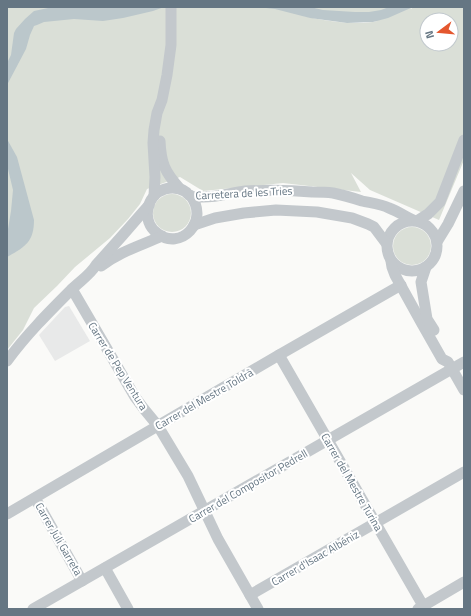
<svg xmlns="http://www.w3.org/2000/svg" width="471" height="616" viewBox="0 0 471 616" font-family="'Titillium Web',sans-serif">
  <rect width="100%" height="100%" fill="#fafaf8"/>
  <polygon fill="#e8e9e9" points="69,306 90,341 55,361 39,335 65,307"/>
  <g fill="#dadfd7" fill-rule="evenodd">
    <path d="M 7,7 L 410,7 L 411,9 L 413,7 L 464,7 L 464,160 L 439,220 L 370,190 L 351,173 L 361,192 L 283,183 L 203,191 L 180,177 L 147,189 L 140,204 L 128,219 L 110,238 L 75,267 L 57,286 L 34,308 L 23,330 L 7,350 ZM 304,16 L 377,21 C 360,26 322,21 304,16 ZM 427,20 L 451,20 L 451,44 L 427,44 Z"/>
    <circle cx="172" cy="213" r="19"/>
    <circle cx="412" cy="246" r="19"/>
  </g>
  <g fill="#bbc7cb">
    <polygon points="53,7 92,7 96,8 164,7 153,11 123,18 103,21 74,19 44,22 37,25 34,26 30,35 26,49 7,85 7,63 11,55 14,33 16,29 25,19 34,11"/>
    <polygon points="257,7 310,7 323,10 355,12 369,12 381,10 389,7 413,7 388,18 373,22 347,23 310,18 275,9"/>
    <path d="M 7,139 L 17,157 L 34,220 C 34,242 25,247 7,257 L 7,232 L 8,229 L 11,211 L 13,190 L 8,169 Z"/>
  </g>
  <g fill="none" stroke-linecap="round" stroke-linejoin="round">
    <g stroke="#c3c8cc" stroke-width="11">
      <path d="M 160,141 C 161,164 165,172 180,189"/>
      <path d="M 190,195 C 211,221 180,252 157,233 C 141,221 146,195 165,189 C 172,187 180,188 186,192 C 188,194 188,195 191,196 C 193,197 197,197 200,197 C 215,198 230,193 245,191 C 267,190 289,190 312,192 C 319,192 326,192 333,193 C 343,195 353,198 362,201 C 371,203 381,204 389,208 C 397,211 405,216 413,220"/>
      <polyline points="154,196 155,177 153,143 154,130 157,113 162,100 167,75 171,45 171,7"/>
      <circle cx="412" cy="246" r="25"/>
      <polyline points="417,221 428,214 440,202 464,140"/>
      <polyline points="194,225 215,218 244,213 276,210 317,212 352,218 368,224 374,227 386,243"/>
      <polyline points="437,242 448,224 464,191"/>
      <polyline points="391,261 392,267 395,275 421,322 442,359 448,362 464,390"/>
      <path d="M 101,266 C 121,251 140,246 162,236"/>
      <polyline points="426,267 421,282 427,319 434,330"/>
      <polyline points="72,289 135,397 144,409 158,426 188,476 218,539 258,609"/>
      <polyline points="279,355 425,609"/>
      <path d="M 7,361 C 26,335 49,312 72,289 C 80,281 90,275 96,265 L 122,236 L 149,205"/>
      <polyline points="35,498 82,581"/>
      <polyline points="7,514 279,355 401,285"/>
      <polyline points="105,568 128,609"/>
      <polyline points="250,595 464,472"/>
      <polyline points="33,609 464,362"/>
      <polyline points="418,609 464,582"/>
    </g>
  </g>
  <g text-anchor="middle" stroke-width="4" stroke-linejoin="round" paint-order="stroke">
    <g font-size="11" fill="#657683" stroke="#fff">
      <text transform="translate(244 193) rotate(-3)" y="4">Carretera de les Tries</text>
      <text transform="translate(118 366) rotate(58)" y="4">Carrer de Pep Ventura</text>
      <text transform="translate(204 399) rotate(-30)" y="4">Carrer del Mestre Toldrà</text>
      <text transform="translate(352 482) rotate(60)" y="4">Carrer del Mestre Turina</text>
      <text transform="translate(248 486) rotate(-30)" y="4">Carrer del Compositor Pedrell</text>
      <text transform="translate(59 539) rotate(60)" y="4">Carrer Juli Garreta</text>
      <text transform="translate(315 558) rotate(-30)" y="4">Carrer d'Isaac Albéniz</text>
    </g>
  </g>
  <rect width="471" height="616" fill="none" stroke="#657683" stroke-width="16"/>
  <g transform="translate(439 32) rotate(254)"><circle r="19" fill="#ffffff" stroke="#c1c8cd"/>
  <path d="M0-3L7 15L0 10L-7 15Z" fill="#e4572e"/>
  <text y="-6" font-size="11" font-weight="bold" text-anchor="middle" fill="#657683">N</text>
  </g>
</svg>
